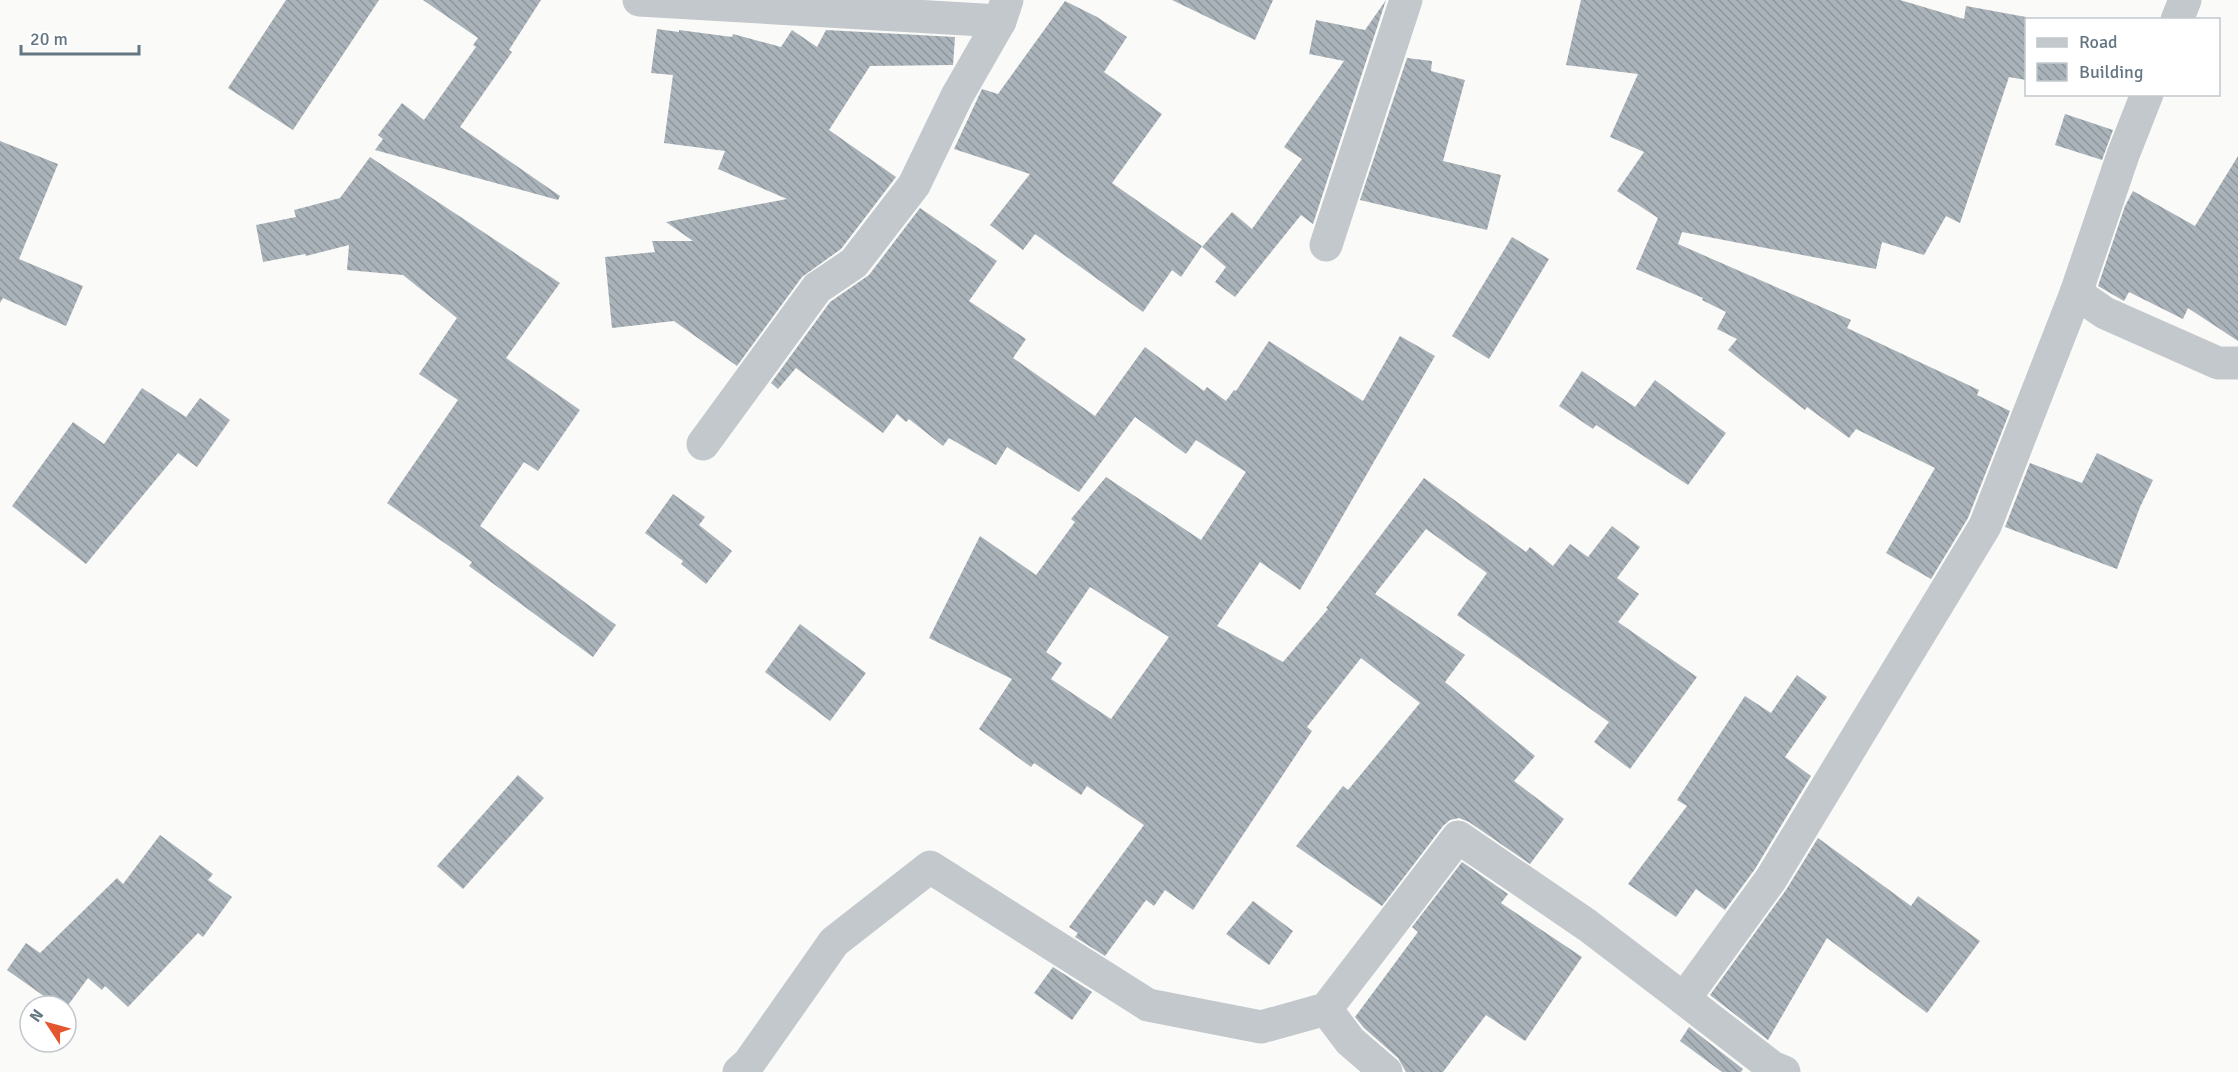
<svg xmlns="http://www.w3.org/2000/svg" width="2238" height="1072" viewBox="0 0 2238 1072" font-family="Signika,sans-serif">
  <defs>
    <pattern id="building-back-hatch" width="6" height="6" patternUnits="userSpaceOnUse" patternTransform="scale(1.5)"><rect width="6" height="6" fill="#aab3b9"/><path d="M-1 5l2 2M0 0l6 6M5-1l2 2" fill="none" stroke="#8e969c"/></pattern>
  </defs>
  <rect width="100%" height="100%" fill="#fafaf8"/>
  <g fill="url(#building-back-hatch)" fill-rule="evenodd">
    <polygon points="286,0 379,0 293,130 228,88"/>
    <polygon points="423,0 541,0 509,50 512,52 460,127 560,196 558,200 375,150 383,139 378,135 402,103 424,120 476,47 473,45 478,38"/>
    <polygon points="1172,0 1273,0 1255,40"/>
    <polygon points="1386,0 1313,224 1301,215 1235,297 1215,282 1226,267 1202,247 1232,212 1252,229 1302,159 1284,147 1344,61 1309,54 1316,20 1365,30"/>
    <polygon points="1581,0 1900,0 1964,19 1966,6 2026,17 2026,80 2009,77 1960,223 1946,216 1924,255 1882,242 1876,269 1682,232 1678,244 1851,320 1847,328 1979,390 1977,395 2010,411 1968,518 1931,579 1886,553 1935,468 1856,429 1849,438 1807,407 1805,410 1728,350 1737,339 1717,329 1726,312 1702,300 1703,298 1636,269 1658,218 1617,191 1644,152 1610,137 1638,74 1566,65"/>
    <polygon points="1065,1 1097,17 1127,37 1104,72 1162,114 1112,183 1202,246 1181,277 1172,270 1143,312 1035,234 1023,250 990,225 1030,174 954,149 982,89 998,94"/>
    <polygon points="657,29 679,32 679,30 732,37 733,34 781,47 792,30 817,47 826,30 955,37 953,65 870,66 829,130 896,177 841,249 802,277 737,366 674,321 612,328 605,257 655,252 652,241 693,241 666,222 787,199 718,169 725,151 664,143 673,75 651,73"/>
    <polygon points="1407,58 1432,61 1431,71 1465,80 1443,161 1501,175 1487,230 1360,200"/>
    <polygon points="2065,114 2113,130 2102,160 2055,145"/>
    <polygon points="0,141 58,164 19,259 83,286 66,326 3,298 0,303"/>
    <polygon points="2238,156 2238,341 2188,308 2183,319 2129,292 2124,301 2098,286 2125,206 2133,191 2195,226"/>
    <polygon points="370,157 560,283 506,358 580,410 538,471 524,462 480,526 616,625 593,657 469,566 472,562 387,503 458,400 419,374 457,318 403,275 347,270 349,245 306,256 305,254 263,262 256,225 296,217 294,210 340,198"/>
    <path d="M 920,208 L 997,261 L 969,301 L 1026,339 L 1013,358 L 1095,416 L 1145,347 L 1204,391 L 1207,387 L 1226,401 L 1234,390 L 1236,391 L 1269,341 L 1363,401 L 1400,336 L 1435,356 L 1300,590 L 1260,562 L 1217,626 L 1283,662 L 1328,609 L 1326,608 L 1424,478 L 1526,552 L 1530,547 L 1553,566 L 1570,544 L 1588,557 L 1612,526 L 1640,547 L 1617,578 L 1639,594 L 1618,622 L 1697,677 L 1630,769 L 1594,742 L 1609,722 L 1457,615 L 1487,573 L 1426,529 L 1375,594 L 1465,655 L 1445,682 L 1535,756 L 1514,781 L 1564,819 L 1530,864 L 1469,822 L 1459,818 L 1450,820 L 1443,826 L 1382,906 L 1296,846 L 1343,786 L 1348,790 L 1420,703 L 1361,658 L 1307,727 L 1312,731 L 1193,910 L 1165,890 L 1154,906 L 1146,900 L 1105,956 L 1075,937 L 1078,933 L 1069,927 L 1144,825 L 1087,786 L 1081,795 L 1034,763 L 1031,767 L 979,729 L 1012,679 L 929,638 L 980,536 L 1036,575 L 1075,522 L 1071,519 L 1106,477 L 1201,540 L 1246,472 L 1196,440 L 1186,454 L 1135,417 L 1079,492 L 1007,447 L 996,465 L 949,438 L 943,446 L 909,419 L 906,422 L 897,414 L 883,433 L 796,368 L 778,389 L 771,383 L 830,302 L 869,275 ZM 1090,587 L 1169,637 L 1111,719 L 1051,679 L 1062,663 L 1046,652 Z"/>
    <polygon points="1512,237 1549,259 1489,359 1452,336"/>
    <polygon points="1582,371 1635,407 1655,380 1726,433 1688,485 1596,425 1593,429 1559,406"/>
    <polygon points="142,388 186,417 200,398 230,420 197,467 178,453 86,564 12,506 73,422 104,444"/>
    <polygon points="2097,453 2153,480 2140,507 2117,569 2005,527 2030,463 2082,483"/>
    <polygon points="673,494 705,517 699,525 732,551 706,584 681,564 683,561 645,533"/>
    <polygon points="800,624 866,673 830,721 765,672"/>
    <polygon points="1797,675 1827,697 1785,757 1811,776 1755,869 1725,910 1696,889 1676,917 1628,884 1687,806 1677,800 1745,696 1771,713"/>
    <polygon points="518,775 544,798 463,889 437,866"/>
    <polygon points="160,835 213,874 208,880 232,897 203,937 198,933 128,1007 105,986 102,990 88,978 66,1008 66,1006 58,1006 7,970 26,943 40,953 117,878 123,884"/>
    <polygon points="1818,838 1911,906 1918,896 1980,941 1927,1013 1827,938 1768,1040 1710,995 1786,890"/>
    <polygon points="1462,862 1508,894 1501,903 1582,957 1525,1041 1486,1015 1443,1072 1406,1072 1398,1058 1364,1028 1355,1017 1418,932 1412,927"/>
    <polygon points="1253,901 1293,931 1269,965 1226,934"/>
    <polygon points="1053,967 1092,992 1072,1020 1034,993"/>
    <polygon points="1689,1027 1743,1069 1741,1072 1722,1072 1680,1041"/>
  </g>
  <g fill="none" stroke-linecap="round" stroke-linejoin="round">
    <g stroke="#c3c8cc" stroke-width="33">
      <polyline points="639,0 1000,21"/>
      <polyline points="2177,20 2185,0"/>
      <polyline points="1326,245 1406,0"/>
      <polyline points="2076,293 2105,313 2218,363 2238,363"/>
      <polyline points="703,444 817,288 854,263 914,185 957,96 1000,21 1007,0"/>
      <polyline points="1684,999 1772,1067 1784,1072"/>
      <polyline points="1326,1009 1350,1041 1386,1072"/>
      <polyline points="739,1072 749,1063 834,942 930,867 1148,1005 1261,1027 1326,1009 1458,837 1587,925 1684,999 1771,879 1985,526 2076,293 2123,155 2147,94"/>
    </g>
  </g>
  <rect x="2025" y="18" width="195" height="78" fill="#ffffff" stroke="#c1c8cd" stroke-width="1.5"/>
  <rect x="2037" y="38" width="30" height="9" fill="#c3c8cc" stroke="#c1c8cd" stroke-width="1.5"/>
  <text x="2079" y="48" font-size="18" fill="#657683">Road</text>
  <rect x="2037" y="63" width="30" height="18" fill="url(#building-back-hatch)" stroke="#c1c8cd" stroke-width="1.5"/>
  <text x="2079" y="78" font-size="18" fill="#657683">Building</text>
  <g transform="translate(48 1024) rotate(306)"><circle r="28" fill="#ffffff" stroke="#c1c8cd" stroke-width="1.5"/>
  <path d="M0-4.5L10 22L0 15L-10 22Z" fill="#e4572e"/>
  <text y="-9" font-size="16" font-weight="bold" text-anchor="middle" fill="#657683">N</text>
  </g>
  <path d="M21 45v9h118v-9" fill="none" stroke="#657683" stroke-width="3"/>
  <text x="30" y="45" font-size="18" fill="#657683" stroke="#ffffff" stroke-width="4.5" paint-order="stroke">20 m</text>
</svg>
